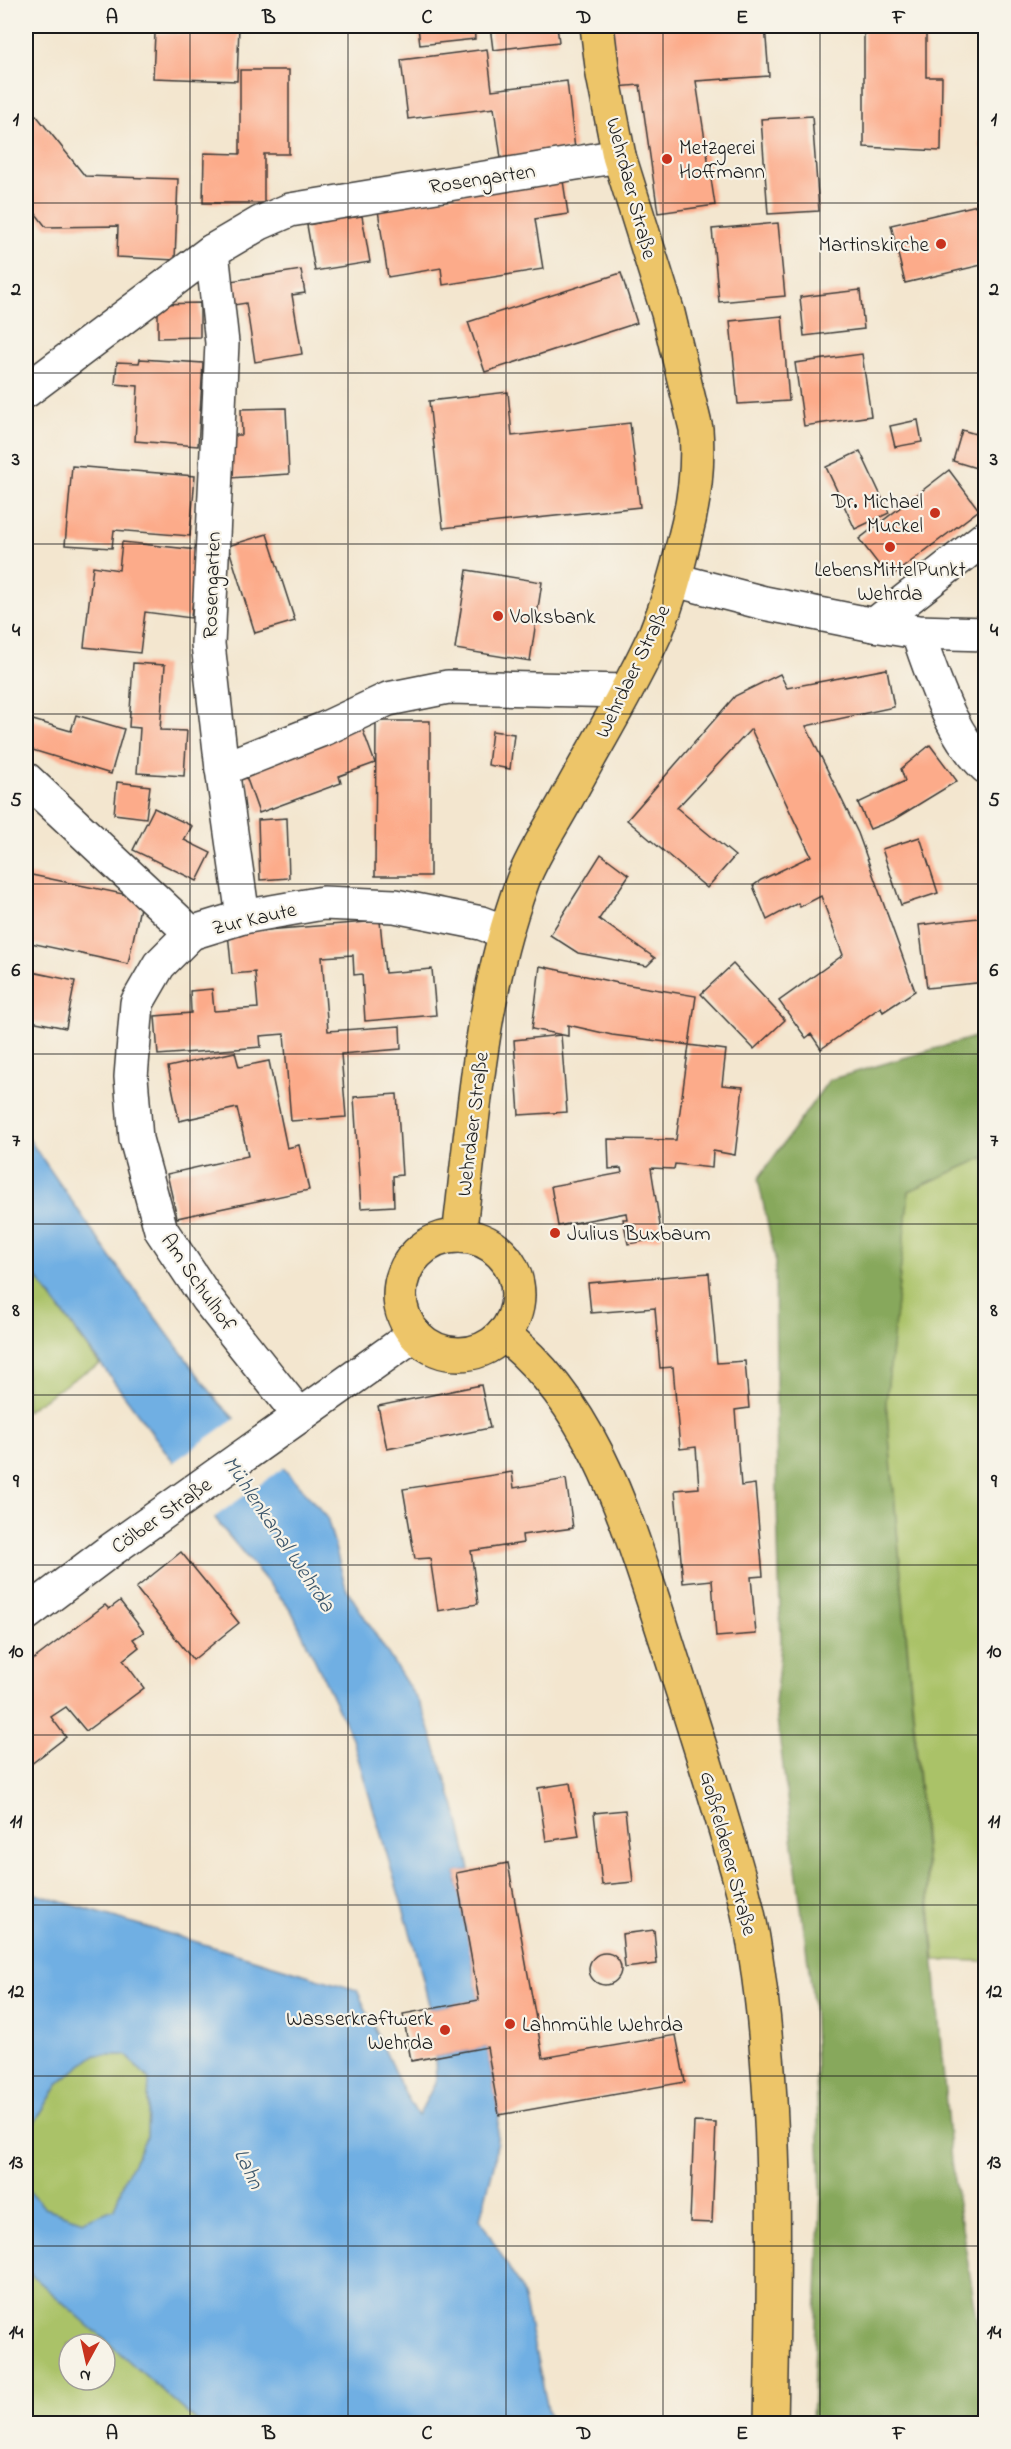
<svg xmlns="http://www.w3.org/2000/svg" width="1011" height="2449" viewBox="0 0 1011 2449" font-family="'Indie Flower',sans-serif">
  <rect width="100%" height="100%" fill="#f7f3e8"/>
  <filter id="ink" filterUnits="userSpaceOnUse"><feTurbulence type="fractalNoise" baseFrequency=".0167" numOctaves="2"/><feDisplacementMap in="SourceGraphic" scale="12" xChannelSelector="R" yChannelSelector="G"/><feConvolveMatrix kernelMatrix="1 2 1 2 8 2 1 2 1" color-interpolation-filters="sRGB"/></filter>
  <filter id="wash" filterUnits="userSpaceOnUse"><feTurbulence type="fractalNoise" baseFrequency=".008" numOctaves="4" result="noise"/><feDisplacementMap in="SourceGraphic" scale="24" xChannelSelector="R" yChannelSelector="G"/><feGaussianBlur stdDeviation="1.35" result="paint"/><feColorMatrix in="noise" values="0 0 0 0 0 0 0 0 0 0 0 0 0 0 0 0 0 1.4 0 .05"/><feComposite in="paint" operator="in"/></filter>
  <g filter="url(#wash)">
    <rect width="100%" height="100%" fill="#f3e6cf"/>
    <g fill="#aac268" stroke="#636f42" stroke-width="1.5" fill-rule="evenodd">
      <polygon points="985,1157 985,1961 935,1960 886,1402 909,1191"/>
      <polygon points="26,1263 100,1365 83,1373 26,1411"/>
      <polygon points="95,2055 126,2055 149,2079 147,2136 125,2178 114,2209 84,2221 45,2208 26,2188 26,2132 32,2127 59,2083"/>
      <path d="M 26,2270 L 199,2423 L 26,2423 ZM 69,2344 L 105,2344 L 105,2380 L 69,2380 Z"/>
    </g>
    <polygon fill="#87a85c" stroke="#52623c" stroke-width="1.5" points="985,1034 985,1157 909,1191 886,1402 951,2162 985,2365 985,2423 812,2423 821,2192 813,2002 775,1703 781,1644 777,1504 775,1258 758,1179 829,1080"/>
    <g fill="#6fafe3" stroke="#466680" stroke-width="1.5">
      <polygon points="26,1135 114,1262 219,1403 279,1463 327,1517 346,1588 423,1709 458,1817 470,1870 456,1873 479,2000 430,2009 417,1955 352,1738 291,1610 224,1530 26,1263"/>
      <polygon points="26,1891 357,1990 403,2090 418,2116 436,2081 435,2057 487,2047 499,2115 495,2161 480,2219 522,2290 551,2423 199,2423 26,2270 26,2188 45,2208 84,2221 114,2209 125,2178 147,2136 149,2079 126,2055 95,2055 59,2083 32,2127 26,2132"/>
    </g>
    <polygon fill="#f3e6cf" points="237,1417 286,1466 212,1519 171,1464"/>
    <g id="blocks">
      <g fill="#fcab8a">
        <polygon points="204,26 239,26 237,81 153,78 155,33 204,34"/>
        <polygon points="418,26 474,26 475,39 420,45"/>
        <polygon points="490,26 557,26 559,42 493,50"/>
        <polygon points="612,26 765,26 769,76 696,81 715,205 658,213 640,85 616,87"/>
        <polygon points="864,26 926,26 926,77 942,77 941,151 864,147"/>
        <polygon points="487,49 492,90 567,81 575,149 501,158 494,108 408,119 401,60"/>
        <polygon points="240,70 289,70 289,154 264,154 264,203 203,203 204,153 240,154"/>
        <polygon points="36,115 85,176 178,179 175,260 117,257 118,226 46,227 26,201 26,123"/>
        <polygon points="812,116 819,211 768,214 761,119"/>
        <polygon points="985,130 986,130 986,148 980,147"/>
        <polygon points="562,174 568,214 535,219 543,269 443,285 441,268 388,277 378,210"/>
        <polygon points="986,203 986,264 905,283 891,225"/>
        <polygon points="346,208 348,218 362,216 370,262 315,271 307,225 319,223 318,213"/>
        <polygon points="778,223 785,296 719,302 712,229"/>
        <polygon points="301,270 305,293 292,295 302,354 255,362 246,303 234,305 230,281"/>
        <polygon points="621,273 637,323 485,372 468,322"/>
        <polygon points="860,290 864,329 804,336 800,297"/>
        <polygon points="200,303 200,337 158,338 158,304"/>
        <polygon points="782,316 789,401 738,404 730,321"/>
        <polygon points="862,354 871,416 804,426 795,363"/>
        <polygon points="140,359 203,363 198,446 135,441 138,386 115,384 117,362 139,363"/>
        <polygon points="508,392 512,436 630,423 640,507 443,528 429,401"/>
        <polygon points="286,408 289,474 230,478 228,435 242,435 241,409"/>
        <polygon points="918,420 922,442 895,447 890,426"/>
        <polygon points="962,430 986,437 986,471 953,461"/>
        <polygon points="860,451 889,513 855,529 826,467"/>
        <polygon points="72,466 195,476 190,536 114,530 112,548 65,545"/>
        <polygon points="949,470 979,510 889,578 859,539"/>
        <polygon points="267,534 295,621 255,633 228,546"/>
        <polygon points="122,542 198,550 191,618 145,612 140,653 84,647 93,566 119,570"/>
        <polygon points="467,570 542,582 530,661 455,649"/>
        <polygon points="133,663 165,665 160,730 187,731 184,776 137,773 140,728 129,727"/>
        <polygon points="887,669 894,707 806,726 858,833 915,991 883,1012 881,1007 821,1049 811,1034 806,1038 779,1001 843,955 821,896 800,907 798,903 767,920 753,886 761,880 811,856 751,729 677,808 735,856 707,888 627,820 735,696 780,674 787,688"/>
        <polygon points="76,715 124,729 111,774 26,748 26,718 71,731"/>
        <polygon points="376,721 430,721 430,876 375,876"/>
        <polygon points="361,725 375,763 339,776 341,783 259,813 243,768"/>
        <polygon points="492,731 514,734 510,769 488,765"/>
        <polygon points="930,745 957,781 893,820 870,829 858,803 905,781 901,769"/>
        <polygon points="117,782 150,786 146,818 114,814"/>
        <polygon points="154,808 192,826 184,840 211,853 197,881 133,850"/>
        <polygon points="287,818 289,878 260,880 258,820"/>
        <polygon points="920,837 938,893 901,905 882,849"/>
        <polygon points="601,854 629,875 599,919 655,958 647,966 578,953 550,935"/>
        <polygon points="27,874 142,898 128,964 26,942"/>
        <polygon points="986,917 986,982 927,988 919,925"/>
        <polygon points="380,921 385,973 432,969 436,1015 365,1021 362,974 354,975 353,955 322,957 328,1031 400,1026 401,1049 341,1054 346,1117 291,1121 284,1034 260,1036 261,1047 158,1055 155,1016 191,1013 190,991 212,989 214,1011 258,1008 255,972 232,974 228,933"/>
        <polygon points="733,964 785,1020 754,1049 701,994"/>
        <polygon points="540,966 618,983 696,996 689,1045 726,1050 722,1085 743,1087 735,1155 713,1151 712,1168 675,1164 674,1169 651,1168 662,1238 628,1244 623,1219 627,1219 626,1213 558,1226 551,1186 622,1173 621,1168 609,1169 608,1139 676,1140 689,1045 612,1035 568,1025 568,1036 532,1029"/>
        <polygon points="32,972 75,981 66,1028 26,1020 26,1003"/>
        <polygon points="561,1035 567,1112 519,1115 514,1040"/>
        <polygon points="235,1052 239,1067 269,1061 287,1148 299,1145 309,1190 177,1218 167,1174 248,1156 237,1108 179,1121 168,1067"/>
        <polygon points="397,1094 402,1175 393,1176 394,1206 361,1208 354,1097"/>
        <polygon points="709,1273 717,1363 745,1361 749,1408 735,1410 741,1486 755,1484 763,1576 751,1577 756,1634 716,1637 712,1580 683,1583 675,1490 699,1488 696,1447 680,1449 673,1367 660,1368 655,1308 591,1313 588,1283"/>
        <polygon points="481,1385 490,1428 387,1449 378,1406"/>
        <polygon points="512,1472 514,1488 566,1479 573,1528 522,1535 523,1543 471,1551 478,1604 438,1611 430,1558 415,1559 403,1489"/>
        <polygon points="181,1552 239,1623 193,1660 136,1588"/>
        <polygon points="120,1601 144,1632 133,1639 139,1647 123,1660 144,1688 86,1731 66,1707 51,1717 66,1737 26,1768 26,1665 105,1605 109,1609"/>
        <polygon points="570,1783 579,1836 546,1841 538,1788"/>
        <polygon points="625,1810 633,1882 602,1885 594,1813"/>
        <polygon points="508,1863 543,2058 676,2035 685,2082 499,2115 487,2047 411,2061 403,2014 479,2000 456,1873"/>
        <polygon points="654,1930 657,1964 625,1968 622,1934"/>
        <circle cx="605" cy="1969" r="16"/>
        <polygon points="694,2122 716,2123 712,2223 690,2222"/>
      </g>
    </g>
  </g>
  <g filter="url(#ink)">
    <use href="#blocks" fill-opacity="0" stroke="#3c3a37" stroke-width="1.5"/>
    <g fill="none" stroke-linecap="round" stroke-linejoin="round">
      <defs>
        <g id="minor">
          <polyline points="212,251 260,223 290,210 619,156"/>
          <polyline points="26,391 212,251 222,343 208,644 222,769 243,917"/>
          <polyline points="675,580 764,603 874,625 917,632 986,634"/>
          <polyline points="874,625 986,537"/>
          <path d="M 917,632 C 934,677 949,733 986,767"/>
          <polyline points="222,769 326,728 388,699 448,687 626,691"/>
          <polyline points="26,779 191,933 243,917 323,903 395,906 481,923 505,932"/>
          <polyline points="191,933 159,965 137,1003 131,1077 136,1139 161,1230 207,1299 300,1416"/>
          <polyline points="26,1614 111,1550 415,1334"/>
        </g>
        <g id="major">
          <path d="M 459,1236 C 474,1115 480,995 523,880 C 534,852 552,826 566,800 C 596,744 630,690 656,632 C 668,603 677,572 684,541 C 694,504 699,468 696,429 L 668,313 L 619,156 L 603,75 L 597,26"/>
          <circle cx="459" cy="1295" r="59"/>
          <path d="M 503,1334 C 592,1403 625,1515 659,1618 C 679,1680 699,1742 718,1805 C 732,1853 748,1901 755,1951 C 779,2107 774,2266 771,2424"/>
        </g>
      </defs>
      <use href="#minor" stroke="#3c3a37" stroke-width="36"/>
      <use href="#major" stroke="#3c3a37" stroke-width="36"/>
      <use href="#minor" stroke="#fff" stroke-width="33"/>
      <use href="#major" stroke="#edc569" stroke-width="33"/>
    </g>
  </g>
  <path fill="none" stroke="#1c1c1c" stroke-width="1.5" stroke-opacity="0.55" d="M 190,26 L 190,2424M 348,26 L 348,2424M 506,26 L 506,2424M 663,26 L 663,2424M 820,26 L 820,2424M 26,203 L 986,203M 26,373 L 986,373M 26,544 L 986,544M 26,714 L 986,714M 26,884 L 986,884M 26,1054 L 986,1054M 26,1224 L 986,1224M 26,1395 L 986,1395M 26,1565 L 986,1565M 26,1735 L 986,1735M 26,1905 L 986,1905M 26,2076 L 986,2076M 26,2246 L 986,2246"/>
  <g fill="#c8321e" stroke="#f7f3e8" stroke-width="2">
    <circle cx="667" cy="159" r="6"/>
    <circle cx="941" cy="244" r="6"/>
    <circle cx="935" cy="513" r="6"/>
    <circle cx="890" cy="547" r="6"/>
    <circle cx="498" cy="616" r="6"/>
    <circle cx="555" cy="1233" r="6"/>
    <circle cx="510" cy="2024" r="6"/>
    <circle cx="445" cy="2030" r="6"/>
  </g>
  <g text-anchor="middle" stroke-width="4.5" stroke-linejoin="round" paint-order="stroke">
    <g font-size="21" fill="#1c1c1c" stroke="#f7f3e8" text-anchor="start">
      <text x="679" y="154">Metzgerei<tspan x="679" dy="24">Hoffmann</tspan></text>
      <text x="929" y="251" text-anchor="end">Martinskirche</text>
      <text x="923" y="508" text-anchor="end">Dr. Michael<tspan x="923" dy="24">Muckel</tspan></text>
      <text x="890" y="576" text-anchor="middle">LebensMittelPunkt<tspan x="890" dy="24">Wehrda</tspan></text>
      <text x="510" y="623">Volksbank</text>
      <text x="567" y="1240">Julius Buxbaum</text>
      <text x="433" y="2025" text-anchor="end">Wasserkraftwerk<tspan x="433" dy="24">Wehrda</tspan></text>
      <text x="522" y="2031">Lahnmühle Wehrda</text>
    </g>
    <g font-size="21" fill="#1c1c1c" stroke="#f7f3e8">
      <text transform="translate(482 178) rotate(-9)" y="7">Rosengarten</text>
      <text transform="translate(632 188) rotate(75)" y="7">Wehrdaer Straße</text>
      <text transform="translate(211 585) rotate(-88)" y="7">Rosengarten</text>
      <text transform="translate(632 671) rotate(-64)" y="7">Wehrdaer Straße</text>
      <text transform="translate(254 918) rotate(-13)" y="7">Zur Kaute</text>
      <text transform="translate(472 1124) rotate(-83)" y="7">Wehrdaer Straße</text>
      <text transform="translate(199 1282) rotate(55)" y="7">Am Schulhof</text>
      <text transform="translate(161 1515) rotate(-35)" y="7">Cölber Straße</text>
      <text transform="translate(729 1853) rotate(75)" y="7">Goßfeldener Straße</text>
    </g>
    <g font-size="22" font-style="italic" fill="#3d576c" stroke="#f7f3e8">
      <text transform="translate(280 1533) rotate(56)" y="8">Mühlenkanal Wehrda</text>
      <text transform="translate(250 2168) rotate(65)" y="8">Lahn</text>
    </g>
  </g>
  <rect width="1011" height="2449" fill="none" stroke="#f7f3e8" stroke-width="66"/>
  <g transform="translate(87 2362) rotate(188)"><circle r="28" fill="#f7f3e8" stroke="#9f9d96" stroke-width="1.5"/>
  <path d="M0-4.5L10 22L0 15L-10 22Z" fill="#c8321e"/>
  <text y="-9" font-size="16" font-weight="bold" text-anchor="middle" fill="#1c1c1c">N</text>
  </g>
  <rect x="33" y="33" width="945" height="2383" fill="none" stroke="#1c1c1c" stroke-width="2"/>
  <g font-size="20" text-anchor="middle" font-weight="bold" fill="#1c1c1c">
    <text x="112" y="23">A</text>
    <text x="269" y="23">B</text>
    <text x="427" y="23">C</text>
    <text x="584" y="23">D</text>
    <text x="742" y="23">E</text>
    <text x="899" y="23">F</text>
    <text x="16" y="125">1</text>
    <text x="994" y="125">1</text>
    <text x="16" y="295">2</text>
    <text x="994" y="295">2</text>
    <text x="16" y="465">3</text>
    <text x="994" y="465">3</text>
    <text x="16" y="636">4</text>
    <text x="994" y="636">4</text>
    <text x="16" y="806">5</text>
    <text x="994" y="806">5</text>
    <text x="16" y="976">6</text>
    <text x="994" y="976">6</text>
    <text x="16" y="1146">7</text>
    <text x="994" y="1146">7</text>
    <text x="16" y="1316">8</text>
    <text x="994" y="1316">8</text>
    <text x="16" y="1487">9</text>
    <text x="994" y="1487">9</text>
    <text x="16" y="1657">10</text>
    <text x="994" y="1657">10</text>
    <text x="16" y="1827">11</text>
    <text x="994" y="1827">11</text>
    <text x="16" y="1997">12</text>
    <text x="994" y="1997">12</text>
    <text x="16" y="2168">13</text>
    <text x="994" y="2168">13</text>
    <text x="16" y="2338">14</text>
    <text x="994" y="2338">14</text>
    <text x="112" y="2439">A</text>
    <text x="269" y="2439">B</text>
    <text x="427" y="2439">C</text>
    <text x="584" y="2439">D</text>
    <text x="742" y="2439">E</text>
    <text x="899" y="2439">F</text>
  </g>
</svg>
